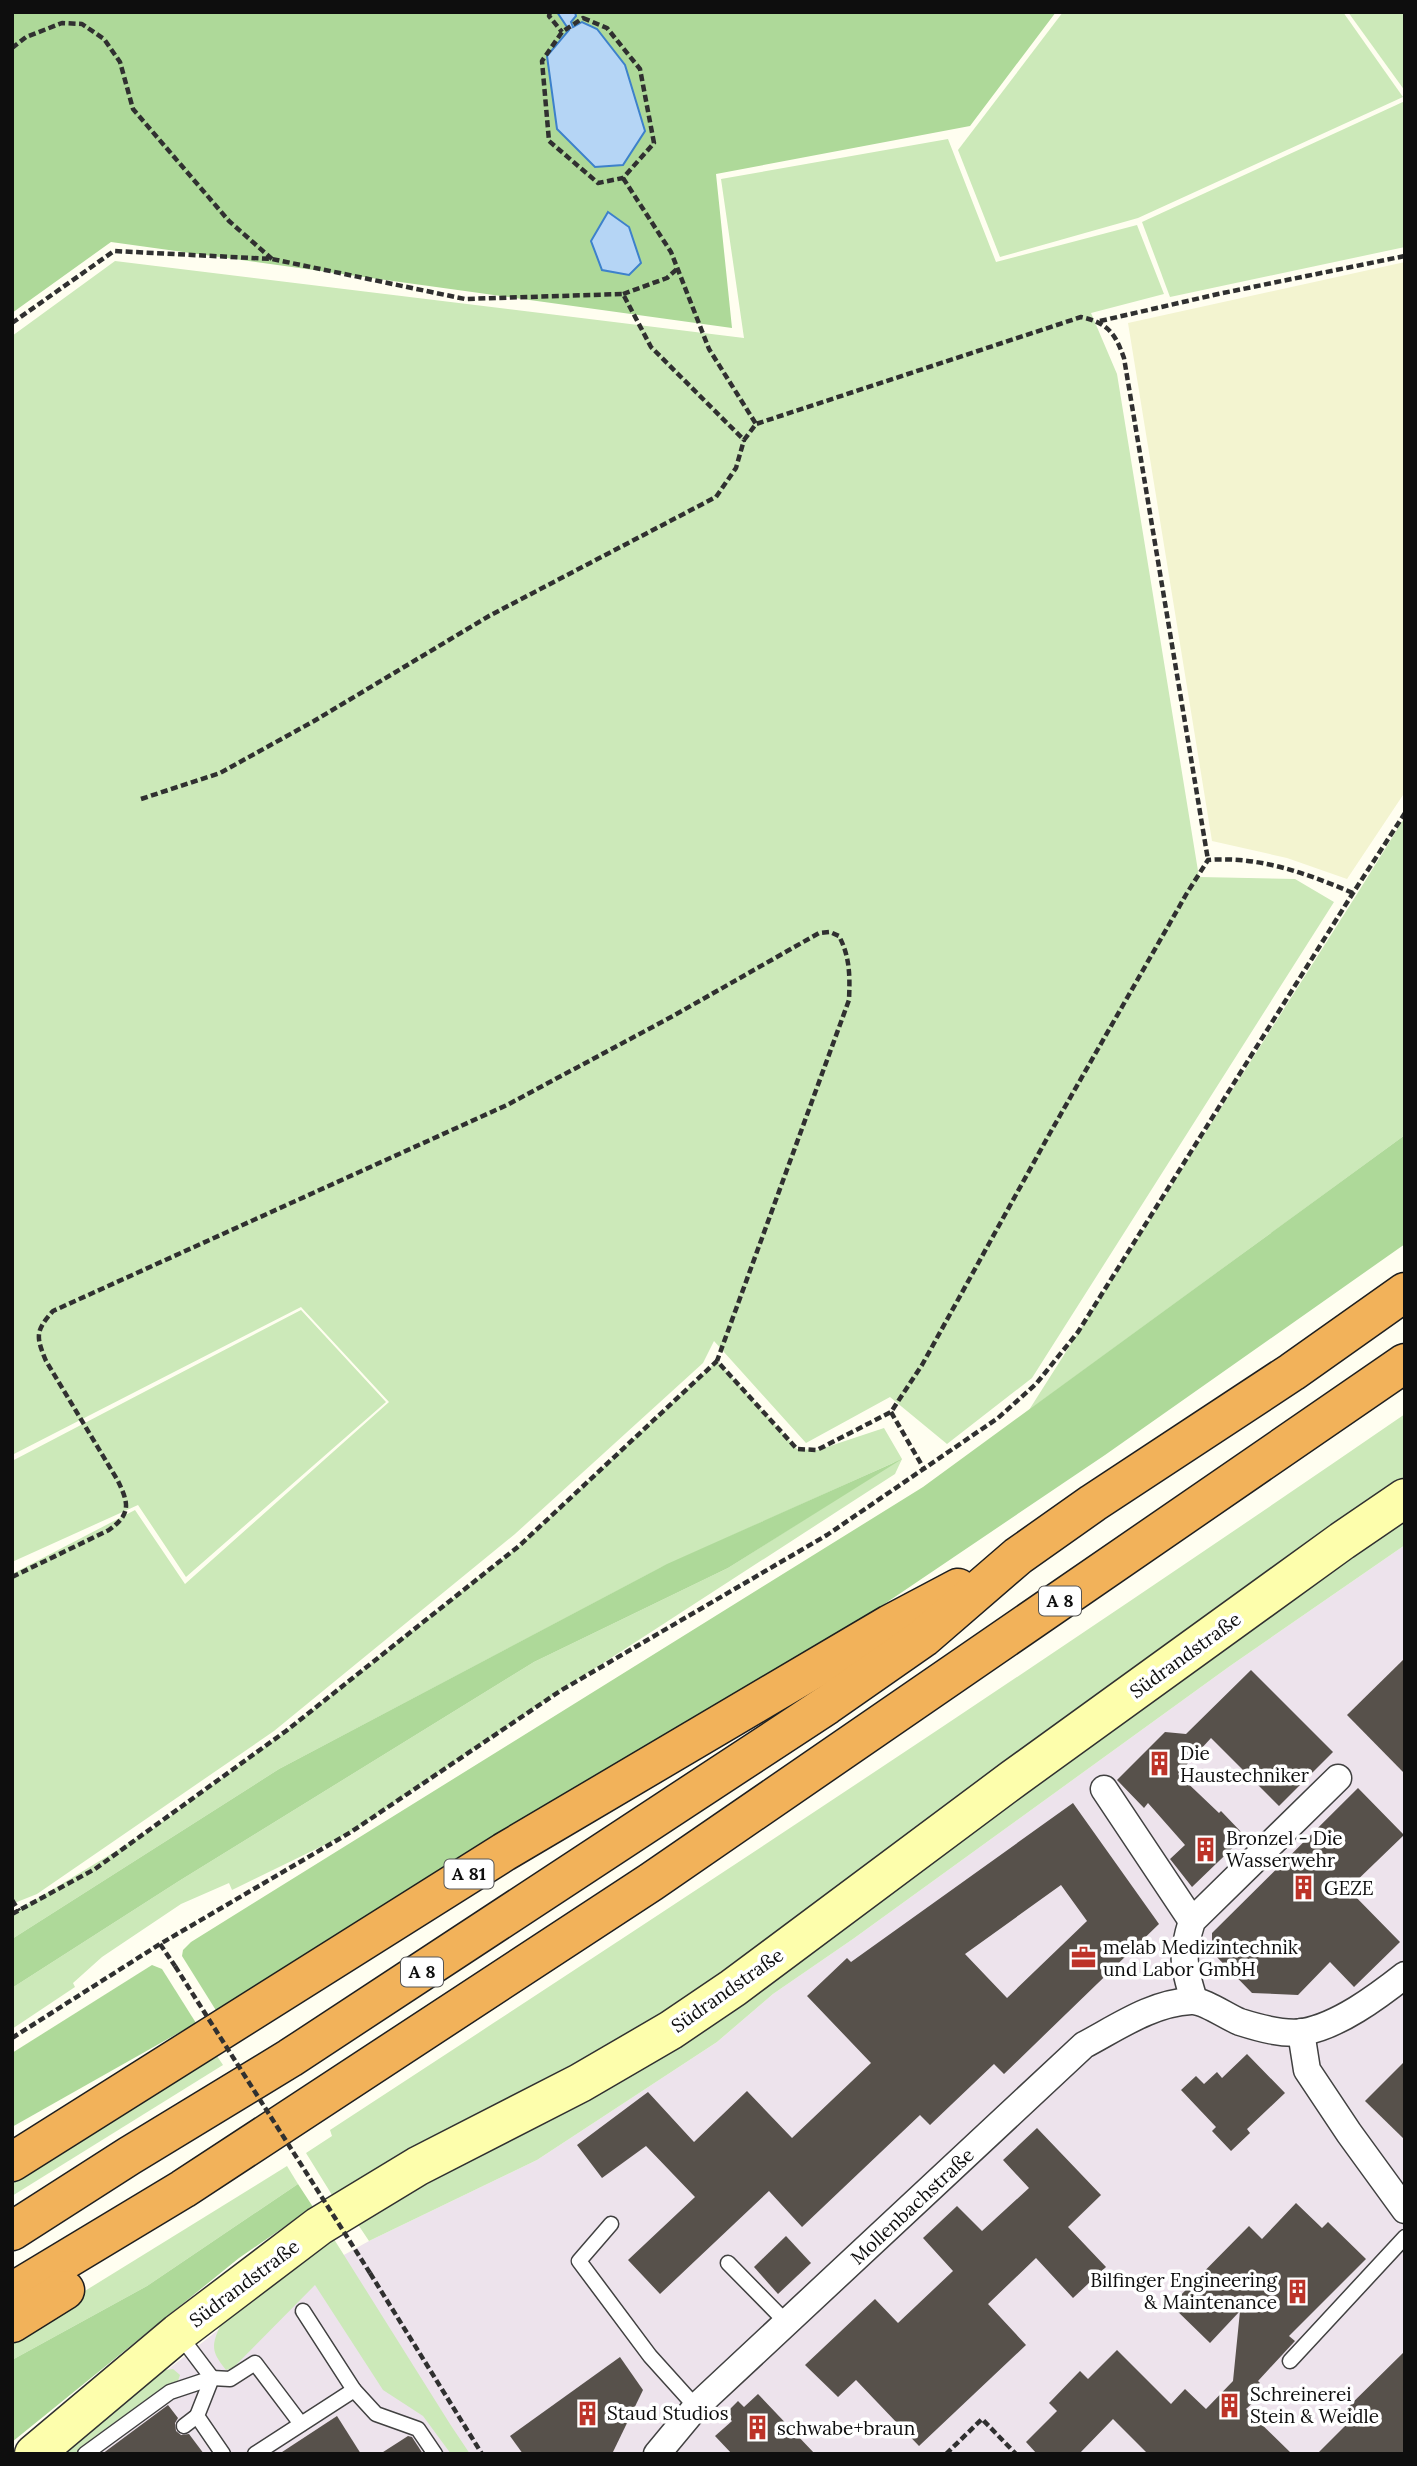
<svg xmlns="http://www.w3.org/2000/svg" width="1417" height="2466" viewBox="0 0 1417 2466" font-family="Lora,serif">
  <rect width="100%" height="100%" fill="#fffef0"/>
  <polygon fill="#ede3ec" points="1405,1545 1405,2454 61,2454 332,2240 342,2256 369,2241 537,2160 717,2042 773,1994 853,1939 1230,1666"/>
  <polygon fill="#f3f4d0" points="1405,262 1405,792 1347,879 1287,858 1212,841 1128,323"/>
  <g fill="#cce9b9">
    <polygon points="1063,12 1343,12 1403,97 1138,218 1000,257 958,150"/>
    <polygon points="1348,12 1405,12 1405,91"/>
    <polygon points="1405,101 1405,247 1170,297 1142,222"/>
    <polygon points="948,139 996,262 1137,225 1164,294 1091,313 1117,374 1199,877 1295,879 1334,902 1032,1378 947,1444 890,1397 806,1443 714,1341 703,1363 515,1534 274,1731 37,1894 12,1904 12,1574 135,1510 185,1584 389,1402 301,1307 12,1455 12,336 115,261 744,338 721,179"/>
    <polygon points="1405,817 1405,1135 1029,1410 1357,894"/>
    <polygon points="301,1310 386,1402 186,1577 138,1505 12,1562 12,1461"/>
    <polygon points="717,1361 797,1449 818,1450 884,1428 902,1459 895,1474 560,1691 351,1832 232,1890 229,1883 181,1904 102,1957 73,1983 75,1987 12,2029 12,1988 179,1881 534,1662 728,1568 895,1462 660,1568 279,1769 12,1939 12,1914 154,1828 286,1731 519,1546"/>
    <path d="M 1405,1414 L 1405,1485 L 680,2009 L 560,2078 L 332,2195 L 306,2153 L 332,2136 L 330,2130 C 690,1895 1050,1658 1405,1414 Z"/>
    <polygon points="1405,1518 1405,1545 1230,1666 853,1939 773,1994 717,2042 537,2160 369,2241 357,2223 641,2065"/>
    <polygon points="217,2056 223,2065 12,2196 12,2183"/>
    <polygon points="287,2166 298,2184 147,2286 12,2360 12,2336"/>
    <path d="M 332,2236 L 450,2424 L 470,2454 L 451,2454 L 423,2416 L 383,2390 L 315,2285 L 233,2368 L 226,2370 C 211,2351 211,2346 221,2324 Z"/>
    <polygon points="173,2369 180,2375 178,2381 85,2451 78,2454 66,2454 67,2447 165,2370"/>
  </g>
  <g fill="#aed999" fill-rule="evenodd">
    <path d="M 12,12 L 557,12 L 569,30 L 573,27 L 571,22 L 576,16 L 575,12 L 1056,12 L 970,126 L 716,174 L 732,328 L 111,242 L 12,313 ZM 608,212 L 629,227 L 641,263 L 602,270 L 591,241 Z"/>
    <polygon points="1405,1135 1405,1244 1105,1455 840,1634 838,1632 217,2012 182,1956 183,1950 191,1942 923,1487"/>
    <polygon points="902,1459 728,1568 534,1662 179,1881 12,1988 12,1939 279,1769 667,1564"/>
    <polygon points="152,1965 162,1969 196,2023 12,2127 12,2053"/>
    <polygon points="298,2184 313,2207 239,2258 12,2442 12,2360 147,2286"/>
  </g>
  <g fill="#b5d5f5" stroke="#3d81cb" stroke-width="2">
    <polygon points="557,12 575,12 576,16 571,22 573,27 582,22 597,29 625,65 645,131 623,165 595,167 557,129 547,56 569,30"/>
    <polygon points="608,212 629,227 641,263 629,275 602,270 591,241"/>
  </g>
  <g fill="#57514b" fill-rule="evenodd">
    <polygon points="1405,1658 1405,1774 1347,1715"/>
    <polygon points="1251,1670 1333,1752 1279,1806 1211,1738 1178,1774 1219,1813 1221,1811 1245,1836 1192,1887 1170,1859 1185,1845 1148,1803 1144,1808 1117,1780 1165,1732 1186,1734"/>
    <polygon points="1358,1788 1404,1835 1348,1889 1400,1942 1354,1987 1330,1962 1298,1995 1252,1993 1212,1952 1212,1933"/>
    <path d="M 1073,1803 L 1159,1924 L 1004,2074 L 994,2064 L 930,2125 L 920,2115 L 802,2227 L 769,2191 L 660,2294 L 628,2260 L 695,2197 L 646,2146 L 602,2178 L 577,2145 L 648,2092 L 694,2142 L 747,2091 L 792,2138 L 871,2063 L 807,1996 L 847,1958 L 851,1962 ZM 1061,1885 L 1087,1921 L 1007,1998 L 965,1954 Z"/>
    <polygon points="1247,2054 1285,2093 1247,2129 1250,2133 1231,2151 1212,2131 1216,2127 1181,2090 1196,2076 1204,2084 1217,2072 1222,2078"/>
    <polygon points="1405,2061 1405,2140 1365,2101"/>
    <polygon points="1037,2128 1101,2195 1068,2227 1106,2267 1073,2298 1036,2258 988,2304 1026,2345 919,2446 856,2380 838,2397 805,2365 875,2299 898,2323 953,2271 923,2238 957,2206 982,2231 1029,2188 1003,2160"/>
    <polygon points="1296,2203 1322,2228 1328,2222 1366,2259 1289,2336 1295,2341 1258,2381 1260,2383 1248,2395 1255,2401 1246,2409 1292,2454 1148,2454 1113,2419 1079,2454 1037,2454 1026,2442 1057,2411 1049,2403 1080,2371 1088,2379 1117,2350 1171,2404 1185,2389 1206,2409 1233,2381 1240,2311 1210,2343 1171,2305 1249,2226 1262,2239"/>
    <polygon points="786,2236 811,2263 778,2294 754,2267"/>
    <polygon points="1405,2351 1405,2454 1317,2454 1347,2424 1339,2416"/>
    <polygon points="620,2357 643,2390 612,2454 523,2454 510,2436"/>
    <polygon points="758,2394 815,2454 732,2454 715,2436 732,2421 725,2414 738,2401 744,2407"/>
    <polygon points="168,2405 178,2418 175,2423 176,2431 181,2435 189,2434 204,2454 102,2454"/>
    <polygon points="337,2416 361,2454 279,2454"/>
    <polygon points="408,2436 412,2437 423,2454 380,2454"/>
  </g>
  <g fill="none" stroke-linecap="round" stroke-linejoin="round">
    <defs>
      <g id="service">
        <polyline points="611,2224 579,2261 650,2356 696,2407"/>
        <polyline points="728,2263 787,2323"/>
        <polyline points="303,2311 354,2390"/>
        <polyline points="178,2333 212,2378 197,2416 223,2454"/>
        <polyline points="1290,2361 1405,2237"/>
        <polyline points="184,2426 197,2416"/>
        <polyline points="85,2454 170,2392 212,2378 230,2379 255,2363 301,2424"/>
        <polyline points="255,2454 354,2390 376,2414 418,2429 435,2454"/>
      </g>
      <g id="minor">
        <polyline points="1104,1789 1192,1921"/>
        <path d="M 1194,2000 C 1183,1965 1181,1956 1192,1921 L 1338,1778"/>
        <polyline points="1301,2032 1307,2070 1349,2133 1405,2210"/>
        <path d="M 657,2454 L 696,2407 L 1084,2045 C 1118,2027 1152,2003 1191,2001 C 1204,2000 1227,2017 1240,2022 C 1259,2028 1283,2035 1303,2032 C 1338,2026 1377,1997 1405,1975"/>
      </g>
      <polyline id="secondary" points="34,2454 178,2333 319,2226 418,2166 580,2083 671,2030 733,1988 1013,1779 1342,1541 1405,1498"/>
      <g id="motorway">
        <polyline points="12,2162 504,1852 890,1624 958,1588"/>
        <polyline points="12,2231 129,2156 290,2058 827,1705 923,1638 1018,1556 1093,1503 1292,1372 1405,1292"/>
        <polyline points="12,2292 183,2189 651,1882 1405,1363"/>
        <polyline points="12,2323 65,2290"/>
      </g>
    </defs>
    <use href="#service" stroke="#414141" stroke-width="17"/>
    <use href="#minor" stroke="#414141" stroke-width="29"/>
    <use href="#secondary" stroke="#303030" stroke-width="41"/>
    <use href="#motorway" stroke="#1f1f1f" stroke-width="41"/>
    <g stroke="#303030" stroke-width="4.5" stroke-dasharray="7 3.5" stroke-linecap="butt">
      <polyline points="550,12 549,16 562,32"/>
      <polygon points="583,18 607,28 640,69 654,143 623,178 598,183 549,141 542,61 562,32"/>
      <polyline points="12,48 26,37 62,23 82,24 104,39 120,62 133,109 229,221 272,259"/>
      <polyline points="623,178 671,252 709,349 756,424"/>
      <polyline points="623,294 667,278 677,269"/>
      <polyline points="1100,321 1218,294 1405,256"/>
      <path d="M 12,323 L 114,251 L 272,259 L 465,299 L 623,294 L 651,347 L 744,440 L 756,424 L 1081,317 C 1108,323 1115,333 1124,358 L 1208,860"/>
      <polyline points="141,799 220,773 314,721 489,616 716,497 736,468 744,440"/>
      <polyline points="891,1412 924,1469"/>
      <path d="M 12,1577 L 109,1530 C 131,1514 129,1504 118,1481 L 46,1361 C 36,1337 35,1331 53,1311 L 507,1105 L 673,1016 L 819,933 L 830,932 L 839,936 C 850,957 850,976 849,1000 L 717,1361"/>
      <polyline points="12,1900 19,1911"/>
      <path d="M 12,1914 L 95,1869 L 286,1731 L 519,1546 L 717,1361 L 797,1449 L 817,1450 L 891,1412 L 922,1365 L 1050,1133 L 1187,893 L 1208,860 C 1259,856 1306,873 1353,893"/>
      <polyline points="160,1944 175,1966"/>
      <polyline points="12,2038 160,1944 351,1832 560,1691 827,1535 998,1418 1036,1384 1078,1332 1353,893 1405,813"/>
      <polyline points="370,2273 482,2454"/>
      <polyline points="946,2454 982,2419 1016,2454"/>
    </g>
    <use href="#service" stroke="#fff" stroke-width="14"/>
    <use href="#minor" stroke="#fff" stroke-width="26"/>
    <use href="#secondary" stroke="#fdfeac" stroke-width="38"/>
    <use href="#motorway" stroke="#f2b25a" stroke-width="38"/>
    <polyline stroke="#303030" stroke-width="4.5" stroke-dasharray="7 3.5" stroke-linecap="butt" points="175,1966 370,2273"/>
  </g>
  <defs>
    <symbol id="building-bare" viewBox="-9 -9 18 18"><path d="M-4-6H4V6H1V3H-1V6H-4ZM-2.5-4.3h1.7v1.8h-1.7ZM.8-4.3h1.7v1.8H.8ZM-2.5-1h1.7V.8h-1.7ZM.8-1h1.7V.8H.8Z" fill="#bd3328" stroke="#fff" stroke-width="2.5" paint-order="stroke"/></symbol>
    <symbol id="office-bare" viewBox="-9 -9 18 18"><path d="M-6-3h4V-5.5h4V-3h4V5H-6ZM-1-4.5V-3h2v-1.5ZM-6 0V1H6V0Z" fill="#bd3328" stroke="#fff" stroke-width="2.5" paint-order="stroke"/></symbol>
  </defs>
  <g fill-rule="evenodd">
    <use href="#building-bare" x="1142" y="1746" width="35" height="35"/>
    <use href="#building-bare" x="1188" y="1832" width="35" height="35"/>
    <use href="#building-bare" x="1286" y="1870" width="35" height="35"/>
    <use href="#office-bare" x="1066" y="1940" width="35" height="35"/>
    <use href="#building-bare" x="1280" y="2274" width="35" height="35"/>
    <use href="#building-bare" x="1212" y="2388" width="35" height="35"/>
    <use href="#building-bare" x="570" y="2396" width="35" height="35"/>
    <use href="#building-bare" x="740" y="2410" width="35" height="35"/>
  </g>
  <g text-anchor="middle" stroke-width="7" stroke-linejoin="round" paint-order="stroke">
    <g fill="#fff" stroke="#565656" stroke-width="2">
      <rect x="1039" y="1586.5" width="42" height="29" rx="5"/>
      <rect x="444.5" y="1859.5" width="49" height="29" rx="5"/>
      <rect x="401" y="1957.5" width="42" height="29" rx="5"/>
    </g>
    <g font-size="18" font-weight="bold" fill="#0e0e0e">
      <text x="1060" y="1607">A 8</text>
      <text x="469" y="1880">A 81</text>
      <text x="422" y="1978">A 8</text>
    </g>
    <g font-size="19" fill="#0e0e0e" stroke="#fff">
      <text transform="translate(1185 1655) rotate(-36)" y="7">Südrandstraße</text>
      <text transform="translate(727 1990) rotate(-35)" y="7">Südrandstraße</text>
      <text transform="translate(912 2206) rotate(-43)" y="7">Mollenbachstraße</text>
      <text transform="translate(244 2283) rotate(-37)" y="7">Südrandstraße</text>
    </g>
    <g font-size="19" fill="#0e0e0e" stroke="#fff" text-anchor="start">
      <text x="1180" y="1760">Die<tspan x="1180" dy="22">Haustechniker</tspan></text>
      <text x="1226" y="1845">Bronzel - Die<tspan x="1226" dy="22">Wasserwehr</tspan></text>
      <text x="1324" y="1895">GEZE</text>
      <text x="1103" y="1954">melab Medizintechnik<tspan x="1103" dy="22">und Labor GmbH</tspan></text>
      <text x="1277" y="2287" text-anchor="end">Bilfinger Engineering<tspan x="1277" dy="22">&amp; Maintenance</tspan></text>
      <text x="1250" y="2401">Schreinerei<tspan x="1250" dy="22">Stein &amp; Weidle</tspan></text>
      <text x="607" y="2420">Staud Studios</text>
      <text x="777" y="2435">schwabe+braun</text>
    </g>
  </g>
  <rect width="1417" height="2466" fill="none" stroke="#0e0e0e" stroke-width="28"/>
</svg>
